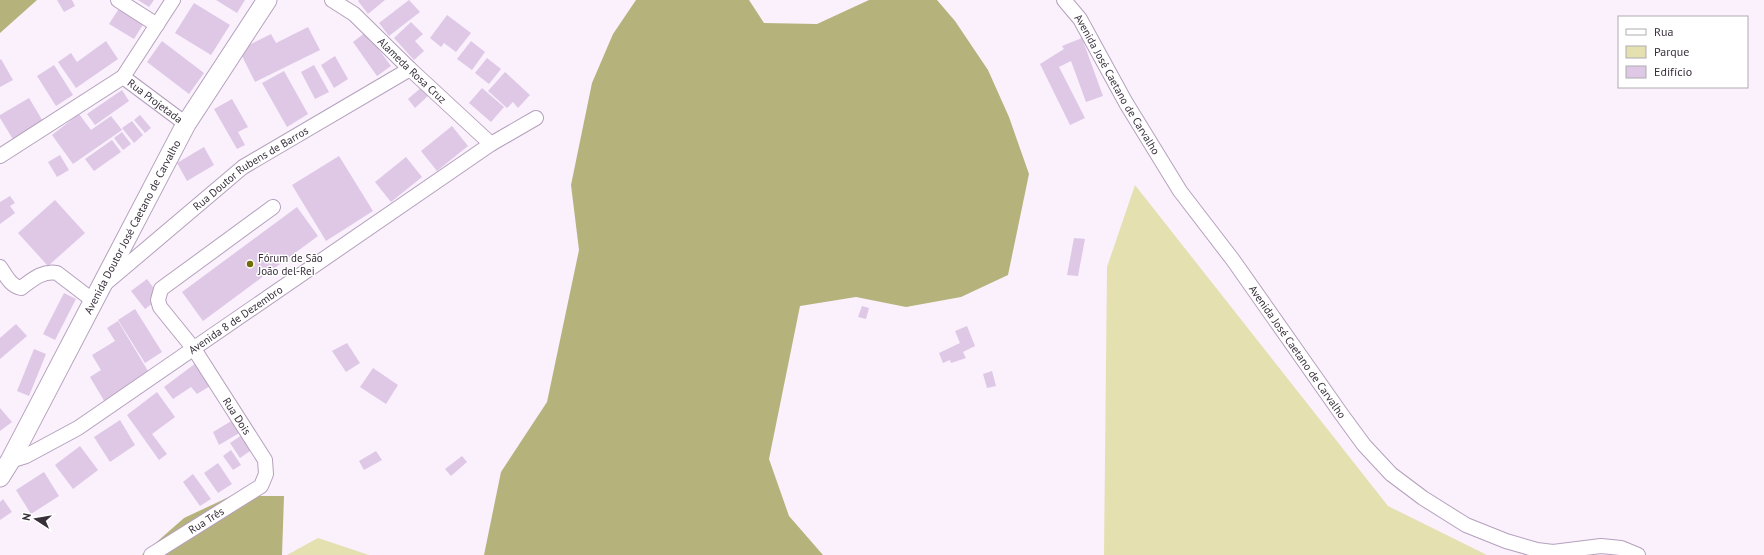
<svg xmlns="http://www.w3.org/2000/svg" width="1764" height="555" viewBox="0 0 1764 555" font-family="'PT Sans',sans-serif">
  <rect width="100%" height="100%" fill="#faf1fd"/>
  <g fill="#e4e0b0">
    <polygon points="1135,185 1388,506 1487,555 1104,555 1107,267"/>
    <polygon points="318,538 369,555 287,555"/>
  </g>
  <g fill="#b6b27c">
    <polygon points="0,0 37,0 0,33"/>
    <polygon points="636,0 749,0 764,23 817,24 869,0 937,0 955,21 988,70 1009,117 1029,174 1008,275 961,297 906,307 856,297 800,306 769,459 789,516 823,555 484,555 501,472 547,402 579,250 571,185 592,83 613,34"/>
    <polygon points="231,496 284,496 282,555 142,555 184,518"/>
  </g>
  <g fill="#dec8e6">
    <polygon points="57,0 72,0 75,6 64,12"/>
    <polygon points="138,0 154,0 149,7"/>
    <polygon points="216,0 245,0 237,13"/>
    <polygon points="359,0 385,0 368,14 358,1"/>
    <polygon points="409,0 420,12 389,36 379,23"/>
    <polygon points="194,3 230,25 211,55 175,33"/>
    <polygon points="120,7 144,23 134,39 109,24"/>
    <polygon points="447,15 471,33 456,52 444,43 441,47 430,38"/>
    <polygon points="411,22 423,34 415,41 424,51 414,60 394,38"/>
    <polygon points="308,27 320,50 255,82 239,50 271,34 276,43"/>
    <polygon points="366,32 391,66 377,76 353,42"/>
    <polygon points="1082,38 1103,96 1086,102 1071,61 1059,67 1085,118 1070,125 1040,64 1064,49 1062,46"/>
    <polygon points="106,41 118,59 76,88 58,62 71,53 77,62"/>
    <polygon points="162,41 204,73 189,94 147,62"/>
    <polygon points="471,41 485,52 472,70 457,59"/>
    <polygon points="335,56 348,79 334,88 321,65"/>
    <polygon points="487,58 501,69 489,84 475,73"/>
    <polygon points="1,59 13,80 0,87 0,60"/>
    <polygon points="54,65 73,95 56,106 37,76"/>
    <polygon points="314,65 329,92 315,99 301,72"/>
    <polygon points="284,71 308,114 287,127 262,83"/>
    <polygon points="505,72 530,95 518,108 513,102 507,108 488,91"/>
    <polygon points="423,86 430,94 415,108 408,99"/>
    <polygon points="482,88 504,107 491,122 469,103"/>
    <polygon points="122,90 129,101 95,125 87,114"/>
    <polygon points="29,98 44,123 14,141 0,118 0,115"/>
    <polygon points="232,99 248,127 238,132 245,145 237,149 214,109"/>
    <polygon points="79,114 91,130 111,116 122,130 73,164 52,135"/>
    <polygon points="140,115 151,128 145,133 134,120"/>
    <polygon points="132,121 143,135 134,143 122,128"/>
    <polygon points="452,126 468,146 437,171 421,151"/>
    <polygon points="122,132 131,144 123,150 114,138"/>
    <polygon points="112,140 121,152 94,171 85,159"/>
    <polygon points="204,147 214,165 187,181 177,163"/>
    <polygon points="60,155 69,170 57,177 48,162"/>
    <polygon points="339,156 373,211 326,241 292,185"/>
    <polygon points="406,157 422,177 391,202 375,182"/>
    <polygon points="10,196 15,203 10,206 15,213 0,224 0,202"/>
    <polygon points="55,200 85,233 48,266 18,233"/>
    <polygon points="297,207 318,236 203,321 182,292"/>
    <polygon points="1074,238 1085,239 1078,276 1067,275"/>
    <polygon points="147,279 158,294 151,300 153,303 145,309 131,291"/>
    <polygon points="64,293 76,299 55,340 43,334"/>
    <polygon points="862,306 869,308 866,319 858,317"/>
    <polygon points="135,309 162,352 145,363 118,320"/>
    <polygon points="118,321 151,376 106,404 90,377 101,370 92,355 115,341 107,328"/>
    <polygon points="16,324 27,336 0,359 0,338"/>
    <polygon points="967,326 975,346 963,352 966,358 951,363 950,360 943,363 939,353 960,343 955,331"/>
    <polygon points="347,343 360,363 346,372 332,351"/>
    <polygon points="34,349 46,354 29,396 17,391"/>
    <polygon points="196,363 210,386 197,394 191,387 173,399 164,387"/>
    <polygon points="373,368 398,385 386,404 360,387"/>
    <polygon points="992,371 996,386 987,388 983,374"/>
    <polygon points="157,392 175,417 152,434 167,454 159,460 127,415"/>
    <polygon points="0,408 12,422 0,431"/>
    <polygon points="120,420 135,445 110,462 94,437"/>
    <polygon points="233,420 241,432 219,445 213,432"/>
    <polygon points="242,435 253,449 240,458 230,443"/>
    <polygon points="80,446 98,470 73,489 55,465"/>
    <polygon points="231,450 241,465 233,470 223,456"/>
    <polygon points="376,451 382,460 364,470 359,461"/>
    <polygon points="462,456 467,462 451,476 445,469"/>
    <polygon points="218,463 232,484 218,493 204,473"/>
    <polygon points="44,472 59,496 31,514 16,490"/>
    <polygon points="193,474 211,499 200,506 183,482"/>
    <polygon points="3,499 12,512 0,520 0,502"/>
  </g>
  <g fill="none" stroke-linecap="round" stroke-linejoin="round">
    <defs>
      <g id="minor">
        <polyline points="118,0 157,25"/>
        <path id="s1" d="M 332,0 L 354,14 L 410,69 L 491,144"/>
        <path id="s2" d="M 1064,0 L 1080,19 L 1126,103 L 1180,191 L 1233,260 L 1342,415 L 1364,445 L 1391,474 L 1423,498 L 1466,525 L 1506,541 L 1537,550 L 1553,552 L 1601,546 L 1621,548 L 1638,555"/>
        <path id="s3" d="M 123,77 L 186,124"/>
        <polyline points="0,156 123,77 173,0"/>
        <path d="M 0,267 C 6,275 10,286 21,288 C 32,280 43,270 57,273 L 95,302"/>
        <path id="s4" d="M 106,283 L 243,167 L 410,69"/>
        <path id="s5" d="M 10,461 L 26,456 L 78,428 L 491,144 L 536,118"/>
        <path id="s6" d="M 151,555 L 261,486 L 266,474 L 265,460 L 194,349 L 160,307 L 158,300 L 161,289 L 273,207"/>
      </g>
      <g id="secondary">
        <path id="s7" d="M 0,477 L 10,461 L 186,124 L 267,0"/>
      </g>
    </defs>
    <use href="#minor" stroke="#b5a0bd" stroke-width="16"/>
    <use href="#secondary" stroke="#b5a0bd" stroke-width="21"/>
    <use href="#minor" stroke="#fff" stroke-width="14"/>
    <use href="#secondary" stroke="#fff" stroke-width="19"/>
  </g>
  <circle fill="#736b04" stroke="#fff" stroke-width="1.5" cx="250" cy="264" r="4"/>
  <g text-anchor="middle" stroke-width="3" stroke-linejoin="round" paint-order="stroke">
    <g font-size="11" fill="#382f3b" stroke="#fff">
      <text dy="4" stroke="none"><textPath href="#s1" startOffset="107">Alameda Rosa Cruz</textPath></text>
      <text dy="4" stroke="none"><textPath href="#s2" startOffset="100">Avenida José Caetano de Carvalho</textPath></text>
      <text dy="4" stroke="none"><textPath href="#s3" startOffset="40">Rua Projetada</textPath></text>
      <text dy="4" stroke="none"><textPath href="#s4" startOffset="185">Rua Doutor Rubens de Barros</textPath></text>
      <text dy="4" stroke="none"><textPath href="#s7" startOffset="283">Avenida Doutor José Caetano de Carvalho</textPath></text>
      <text dy="4" stroke="none"><textPath href="#s5" startOffset="267">Avenida 8 de Dezembro</textPath></text>
      <text dy="4" stroke="none"><textPath href="#s2" startOffset="423">Avenida José Caetano de Carvalho</textPath></text>
      <text transform="translate(237 416) rotate(57)" y="4">Rua Dois</text>
      <text dy="4" stroke="none"><textPath href="#s6" startOffset="65">Rua Três</textPath></text>
    </g>
    <g font-size="11" fill="#382f3b" stroke="#fff" text-anchor="start">
      <text x="258" y="262">Fórum de São<tspan x="258" dy="13">João del-Rei</tspan></text>
    </g>
  </g>
  <rect x="1618" y="16" width="130" height="72" fill="#ffffff" stroke="#afacb1"/>
  <rect x="1626" y="29" width="20" height="6" fill="#ffffff" stroke="#afacb1"/>
  <text x="1654" y="36" font-size="12" fill="#382f3b">Rua</text>
  <rect x="1626" y="46" width="20" height="12" fill="#e4e0b0" stroke="#afacb1"/>
  <text x="1654" y="56" font-size="12" fill="#382f3b">Parque</text>
  <rect x="1626" y="66" width="20" height="12" fill="#dec8e6" stroke="#afacb1"/>
  <text x="1654" y="76" font-size="12" fill="#382f3b">Edifício</text>
  <g transform="translate(36 519) rotate(282)" stroke="#ffffff" stroke-width="3" paint-order="stroke">
  <path d="M0-3L7 15L0 10L-7 15Z" fill="#382f3b"/>
  <text y="-6" font-size="11" font-weight="bold" text-anchor="middle" fill="#382f3b">N</text>
  </g>
</svg>
